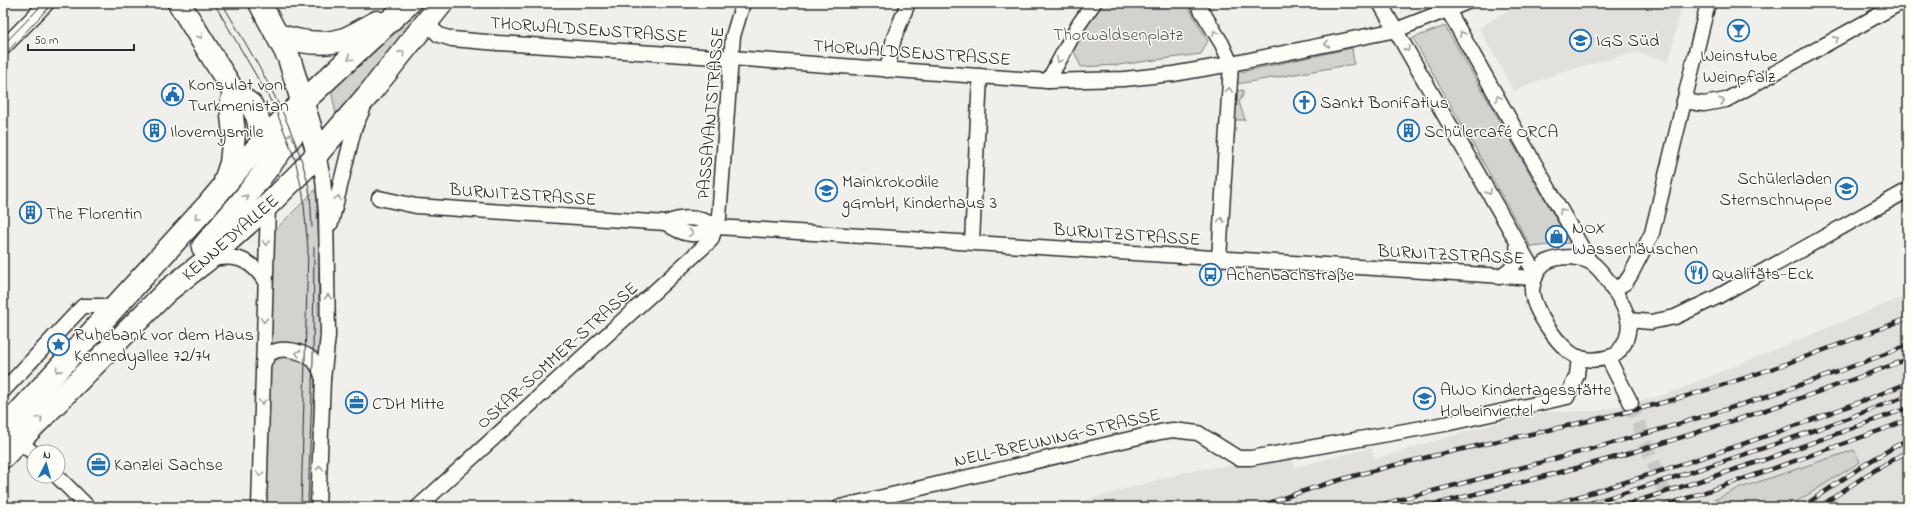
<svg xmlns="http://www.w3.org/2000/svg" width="1911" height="510" viewBox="0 0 1911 510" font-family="'Indie Flower',sans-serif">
  <rect width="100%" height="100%" fill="#f0efeb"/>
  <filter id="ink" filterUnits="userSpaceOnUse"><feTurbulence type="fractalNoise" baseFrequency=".025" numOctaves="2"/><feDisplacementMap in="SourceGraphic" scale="8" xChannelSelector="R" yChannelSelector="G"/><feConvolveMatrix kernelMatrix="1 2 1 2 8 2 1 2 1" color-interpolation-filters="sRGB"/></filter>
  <g filter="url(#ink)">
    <g fill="#e1e0dc">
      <polygon points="1519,3 1682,3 1669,62 1637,52 1558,73 1514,91 1479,28"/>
      <polygon points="1908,295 1908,507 1788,507 1860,462 1722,495 1714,501 1704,505 1702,500 1682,507 1061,507 1189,471 1291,458 1295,467 1367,449 1372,449 1375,459 1485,426 1544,412 1596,411 1615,407 1664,395"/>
    </g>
    <g fill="#d3d2cf" stroke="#7f7e7d">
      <polygon points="426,3 429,3 337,119 331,90"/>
      <polygon points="1102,3 1186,3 1208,41 1201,54 1118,65 1081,67 1073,49"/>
      <polygon points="1445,26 1570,243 1531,247 1413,38"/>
      <polygon points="1352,48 1354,64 1237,84 1236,73"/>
      <polygon points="1243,90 1243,95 1239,102 1245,120 1234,120 1235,91"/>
      <polygon points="316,189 319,250 318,312 322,335 322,354 301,346 266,351 269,236"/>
      <polygon points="282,356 299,357 310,366 315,380 311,507 266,507 264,503 270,365"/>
      <polygon points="1854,450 1860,462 1788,507 1693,507 1692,504 1702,500 1704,505 1737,489"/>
    </g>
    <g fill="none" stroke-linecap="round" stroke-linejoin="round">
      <polyline stroke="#c9c8c5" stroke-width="14" stroke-dasharray="14 7" stroke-linecap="butt" points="1631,403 1670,507"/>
      <defs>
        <g id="street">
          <polyline points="1197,3 1222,44 1231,64 1219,259"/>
          <polyline points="1380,3 1536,275"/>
          <polyline points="1444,3 1590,262"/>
          <polyline points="426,23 439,35 452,39 498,43 731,58 1048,81 1124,79 1173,74 1231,64 1396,30 1465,3"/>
          <polyline points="3,48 47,3"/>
          <polyline points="887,70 894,38 908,3"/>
          <polyline points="1048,81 1079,24 1094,3"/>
          <polyline points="1684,101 1704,104 1726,100 1900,3"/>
          <polyline points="318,153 323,179 326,213 328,336 323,379 318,507"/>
          <path d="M 379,198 L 416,206 L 666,223 C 683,216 700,216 717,227 L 1535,278"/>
          <polyline points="331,223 354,129 363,109"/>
          <path d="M 666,223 C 684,236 697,238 717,227"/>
          <polyline points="972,242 980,76"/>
          <path d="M 1572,257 C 1577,258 1585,259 1590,262 C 1603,269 1625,305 1628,319 C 1630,328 1627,342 1621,348 C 1619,352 1617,355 1612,356 C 1601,360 1591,361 1580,358 C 1561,352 1532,309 1532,290 C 1533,281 1538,268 1545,263 C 1552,258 1564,257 1572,257 Z"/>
          <path d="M 209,260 C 235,254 250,258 265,281"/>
          <path d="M 1499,277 C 1516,265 1519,264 1517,242"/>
          <polyline points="1613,290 1625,283 1630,276 1652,233 1708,3"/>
          <polyline points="1628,320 1651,322 1675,317 1717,297 1908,190"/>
          <polyline points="1608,358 1631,403"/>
          <path d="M 263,364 C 265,361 268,355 271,353 C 282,346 303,351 313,360 C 318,365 321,372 323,379"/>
          <polyline points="3,391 83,306 102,306 112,310"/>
          <polyline points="19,440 34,454"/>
          <polyline points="57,476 88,507"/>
          <polyline points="259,507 268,205"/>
          <polyline points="418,507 711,240 719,217 731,58 733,36 743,3"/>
          <polyline points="840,507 1160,432 1173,430 1198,433 1238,458 1251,458 1445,424 1567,397 1577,375 1579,357"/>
        </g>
        <g id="primary">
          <polyline points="179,3 234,92 251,105 257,116 266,151"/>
          <polyline points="260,3 289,58 318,153"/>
          <path d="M 278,35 C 299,42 325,47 347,38 C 357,34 367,27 377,22"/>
          <polyline points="225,181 231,163 234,134 231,106 234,92"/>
          <polyline points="203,247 243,200 288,141 293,134 303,102"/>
          <polyline points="3,430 207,206 244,162 278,125 409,3"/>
          <polyline points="3,457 167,291 207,260 268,205 304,169 368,95 442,3"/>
        </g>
      </defs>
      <use href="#street" stroke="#2b2b2b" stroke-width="17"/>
      <use href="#primary" stroke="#2b2b2b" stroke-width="25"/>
      <use href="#street" stroke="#fdfcf7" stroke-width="14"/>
      <use href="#primary" stroke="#fdfcf7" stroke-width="22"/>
      <g stroke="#2b2b2b" stroke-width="1">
        <polyline points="214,3 275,108 295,159 303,195 308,249 301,507"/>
        <path d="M 222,3 C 256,62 294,120 309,188 C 311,200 311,214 312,227"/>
        <polyline points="3,45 44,3"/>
        <polyline points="3,56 53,3"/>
        <polyline points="308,507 313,360 314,247"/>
      </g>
      <defs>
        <g id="rail">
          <path d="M 1258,507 C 1385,459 1520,440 1650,406 C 1739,383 1823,351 1908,318"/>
          <path d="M 1371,507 C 1552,460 1734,415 1908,345"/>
          <path d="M 1425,507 C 1493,489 1562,473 1630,453 C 1724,425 1816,394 1908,359"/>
          <path d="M 1544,507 C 1667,470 1789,431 1908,383"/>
          <path d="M 1577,507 C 1688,474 1800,438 1908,395"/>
          <polyline points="1619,507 1764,460 1908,408"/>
          <path d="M 1661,507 C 1743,479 1826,451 1908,420"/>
          <polyline points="1802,507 1867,463 1908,439"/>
          <polyline points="1819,507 1865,476 1908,451"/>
        </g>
      </defs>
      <use href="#rail" stroke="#2b2b2b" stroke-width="4.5"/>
      <use href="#rail" stroke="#fdfcf7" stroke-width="3" stroke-dasharray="9" stroke-linecap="butt"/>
    </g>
    <defs><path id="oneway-chevron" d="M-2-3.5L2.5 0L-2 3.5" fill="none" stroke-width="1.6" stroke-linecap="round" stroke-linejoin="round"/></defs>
    <g stroke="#9e9e9b">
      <use href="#oneway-chevron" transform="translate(1215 33) rotate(-121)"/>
      <use href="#oneway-chevron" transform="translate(1462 34) rotate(-119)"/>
      <use href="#oneway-chevron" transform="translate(200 36) rotate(58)"/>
      <use href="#oneway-chevron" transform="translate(1836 39) rotate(-29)"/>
      <use href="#oneway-chevron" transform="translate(1327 44) rotate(168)"/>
      <use href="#oneway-chevron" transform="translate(1407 49) rotate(60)"/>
      <use href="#oneway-chevron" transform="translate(402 53) rotate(-51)"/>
      <use href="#oneway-chevron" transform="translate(350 58) rotate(137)"/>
      <use href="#oneway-chevron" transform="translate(1059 60) rotate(118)"/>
      <use href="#oneway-chevron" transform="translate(1229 90) rotate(-87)"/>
      <use href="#oneway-chevron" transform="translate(1498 98) rotate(-119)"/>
      <use href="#oneway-chevron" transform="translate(1722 101) rotate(-18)"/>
      <use href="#oneway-chevron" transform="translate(291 136) rotate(-60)"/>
      <use href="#oneway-chevron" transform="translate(1489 192) rotate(60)"/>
      <use href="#oneway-chevron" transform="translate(246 197) rotate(-51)"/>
      <use href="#oneway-chevron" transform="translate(338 198) rotate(-76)"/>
      <use href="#oneway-chevron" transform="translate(1562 211) rotate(-120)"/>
      <use href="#oneway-chevron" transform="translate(197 217) rotate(133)"/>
      <use href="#oneway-chevron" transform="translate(1221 220) rotate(-87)"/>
      <use href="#oneway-chevron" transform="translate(691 233) rotate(5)"/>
      <use href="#oneway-chevron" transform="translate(266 243) rotate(92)"/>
      <use href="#oneway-chevron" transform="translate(328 297) rotate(-90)"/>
      <use href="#oneway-chevron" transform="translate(264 320) rotate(91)"/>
      <use href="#oneway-chevron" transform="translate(298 353) rotate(-162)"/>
      <use href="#oneway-chevron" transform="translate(58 370) rotate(132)"/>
      <use href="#oneway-chevron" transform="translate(262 402) rotate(92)"/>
      <use href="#oneway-chevron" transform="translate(40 419) rotate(-46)"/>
      <use href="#oneway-chevron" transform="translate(320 468) rotate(-88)"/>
      <use href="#oneway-chevron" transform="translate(260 474) rotate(92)"/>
    </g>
  </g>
  <defs>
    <symbol id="bar-ring" viewBox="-11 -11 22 22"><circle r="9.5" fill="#fdfcf7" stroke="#1f6fb2" stroke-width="1.5"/><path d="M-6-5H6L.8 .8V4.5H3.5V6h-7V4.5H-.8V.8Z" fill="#1f6fb2"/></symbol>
    <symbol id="school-ring" viewBox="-11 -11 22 22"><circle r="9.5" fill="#fdfcf7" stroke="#1f6fb2" stroke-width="1.5"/><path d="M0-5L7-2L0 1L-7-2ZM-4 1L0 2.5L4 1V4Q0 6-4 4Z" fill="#1f6fb2"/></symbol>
    <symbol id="civic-ring" viewBox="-11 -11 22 22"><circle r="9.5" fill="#fdfcf7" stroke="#1f6fb2" stroke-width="1.5"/><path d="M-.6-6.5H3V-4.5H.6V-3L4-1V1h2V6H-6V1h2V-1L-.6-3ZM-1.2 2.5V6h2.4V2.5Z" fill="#1f6fb2"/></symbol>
    <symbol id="church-ring" viewBox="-11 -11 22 22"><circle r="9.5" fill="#fdfcf7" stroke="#1f6fb2" stroke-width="1.5"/><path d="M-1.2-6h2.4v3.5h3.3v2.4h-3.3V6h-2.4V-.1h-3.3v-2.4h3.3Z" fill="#1f6fb2"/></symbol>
    <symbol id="building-ring" viewBox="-11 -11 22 22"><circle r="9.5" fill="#fdfcf7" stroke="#1f6fb2" stroke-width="1.5"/><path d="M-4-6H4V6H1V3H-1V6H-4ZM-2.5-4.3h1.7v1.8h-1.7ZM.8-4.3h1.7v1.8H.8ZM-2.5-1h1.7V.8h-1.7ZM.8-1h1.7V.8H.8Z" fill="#1f6fb2"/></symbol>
    <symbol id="shop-ring" viewBox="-11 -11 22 22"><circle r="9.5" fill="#fdfcf7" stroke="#1f6fb2" stroke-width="1.5"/><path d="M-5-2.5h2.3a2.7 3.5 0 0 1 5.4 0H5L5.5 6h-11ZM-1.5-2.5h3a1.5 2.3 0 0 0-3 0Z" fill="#1f6fb2"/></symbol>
    <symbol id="restaurant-ring" viewBox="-11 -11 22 22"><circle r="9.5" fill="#fdfcf7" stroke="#1f6fb2" stroke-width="1.5"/><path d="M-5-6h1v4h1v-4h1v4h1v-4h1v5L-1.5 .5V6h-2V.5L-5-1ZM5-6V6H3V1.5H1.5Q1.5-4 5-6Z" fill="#1f6fb2"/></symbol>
    <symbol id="bus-ring" viewBox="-11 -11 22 22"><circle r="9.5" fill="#fdfcf7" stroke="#1f6fb2" stroke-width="1.5"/><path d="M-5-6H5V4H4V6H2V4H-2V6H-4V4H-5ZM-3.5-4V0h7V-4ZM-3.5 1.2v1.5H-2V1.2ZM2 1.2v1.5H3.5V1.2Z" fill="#1f6fb2"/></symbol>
    <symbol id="sight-ring" viewBox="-11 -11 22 22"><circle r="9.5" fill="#fdfcf7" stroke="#1f6fb2" stroke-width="1.5"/><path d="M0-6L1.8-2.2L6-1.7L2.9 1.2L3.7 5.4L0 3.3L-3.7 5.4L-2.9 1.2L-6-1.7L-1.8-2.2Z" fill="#1f6fb2"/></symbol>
    <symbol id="office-ring" viewBox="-11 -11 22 22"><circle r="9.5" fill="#fdfcf7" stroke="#1f6fb2" stroke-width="1.5"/><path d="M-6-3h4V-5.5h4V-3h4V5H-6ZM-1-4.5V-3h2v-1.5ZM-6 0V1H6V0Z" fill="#1f6fb2"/></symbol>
  </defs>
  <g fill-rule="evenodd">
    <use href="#bar-ring" x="1726" y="18" width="25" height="25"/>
    <use href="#school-ring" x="1568" y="28" width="25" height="25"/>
    <use href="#civic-ring" x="160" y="82" width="25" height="25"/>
    <use href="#church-ring" x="1292" y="90" width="25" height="25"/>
    <use href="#building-ring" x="142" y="118" width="25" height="25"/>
    <use href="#building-ring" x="1396" y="118" width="25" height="25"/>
    <use href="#school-ring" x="1834" y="176" width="25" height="25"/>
    <use href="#school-ring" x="814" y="178" width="25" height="25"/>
    <use href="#building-ring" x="18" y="200" width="25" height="25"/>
    <use href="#shop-ring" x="1544" y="224" width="25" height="25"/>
    <use href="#restaurant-ring" x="1684" y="260" width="25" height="25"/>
    <use href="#bus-ring" x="1198" y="262" width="25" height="25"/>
    <use href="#sight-ring" x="46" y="332" width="25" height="25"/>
    <use href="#school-ring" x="1412" y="386" width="25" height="25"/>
    <use href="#office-ring" x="344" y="390" width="25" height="25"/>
    <use href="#office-ring" x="86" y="452" width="25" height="25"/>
  </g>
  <g text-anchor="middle" stroke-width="3" stroke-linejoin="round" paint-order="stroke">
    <g font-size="18" fill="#2b2b2b" stroke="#fdfcf7">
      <text transform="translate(589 29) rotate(4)" y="6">THORWALDSENSTRASSE</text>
      <text transform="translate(912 52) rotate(4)" y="6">THORWALDSENSTRASSE</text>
      <text transform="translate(710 113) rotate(-85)" y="6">PASSAVANTSTRASSE</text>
      <text transform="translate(523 194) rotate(4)" y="6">BURNITZSTRASSE</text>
      <text transform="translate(1127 234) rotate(4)" y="6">BURNITZSTRASSE</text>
      <text transform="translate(230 237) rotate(-41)" y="6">KENNEDYALLEE</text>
      <text transform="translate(1451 254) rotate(3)" y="6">BURNITZSTRASSE</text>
      <text transform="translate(557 355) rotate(-42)" y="6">OSKAR-SOMMER-STRASSE</text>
      <text transform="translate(1057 437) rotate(-13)" y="6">NELL-BREUNING-STRASSE</text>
    </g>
    <g font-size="18" fill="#555554" stroke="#fdfcf7">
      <text x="1118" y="40">Thorwaldsenplatz</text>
    </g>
    <g font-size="18" fill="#2b2b2b" stroke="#fdfcf7" text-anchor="start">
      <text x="1596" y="46">IGS Süd</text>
      <text x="1739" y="61" text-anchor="middle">Weinstube<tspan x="1739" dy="21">Weinpfalz</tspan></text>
      <text x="188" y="90">Konsulat von<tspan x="188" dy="21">Turkmenistan</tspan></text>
      <text x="1320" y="108">Sankt Bonifatius</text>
      <text x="170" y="137">Ilovemysmile</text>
      <text x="1424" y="137">Schülercafé ORCA</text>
      <text x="1832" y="184" text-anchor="end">Schülerladen<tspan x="1832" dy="21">Sternschnuppe</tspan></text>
      <text x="842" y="187">Mainkrokodile<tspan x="842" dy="21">gGmbH, Kinderhaus 3</tspan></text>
      <text x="46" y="219">The Florentin</text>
      <text x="1572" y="233">NOX<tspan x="1572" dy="21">Wasserhäuschen</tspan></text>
      <text x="1712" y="279">Qualitäts-Eck</text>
      <text x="1226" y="280">Achenbachstraße</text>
      <text x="74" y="340">Ruhebank vor dem Haus<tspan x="74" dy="21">Kennedyallee 72/74</tspan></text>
      <text x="1440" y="395">AWO Kindertagesstätte<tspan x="1440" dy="21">Holbeinviertel</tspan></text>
      <text x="372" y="409">CDH Mitte</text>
      <text x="114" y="470">Kanzlei Sachse</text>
    </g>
  </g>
  <rect width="1911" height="510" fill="none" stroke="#fdfcf7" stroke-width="16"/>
  <rect x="8" y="8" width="1895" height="494" fill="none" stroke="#2b2b2b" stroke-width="1.5" filter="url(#ink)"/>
  <g transform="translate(46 464) rotate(6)"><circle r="19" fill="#fdfcf7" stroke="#a9a8a5"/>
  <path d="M0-3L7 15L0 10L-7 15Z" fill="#1f6fb2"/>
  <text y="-6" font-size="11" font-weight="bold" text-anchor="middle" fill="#2b2b2b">N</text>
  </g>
  <path d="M28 44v6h106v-6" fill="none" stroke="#2b2b2b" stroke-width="2"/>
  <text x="34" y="44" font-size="12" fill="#2b2b2b" stroke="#fdfcf7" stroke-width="3" paint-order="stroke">50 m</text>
</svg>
